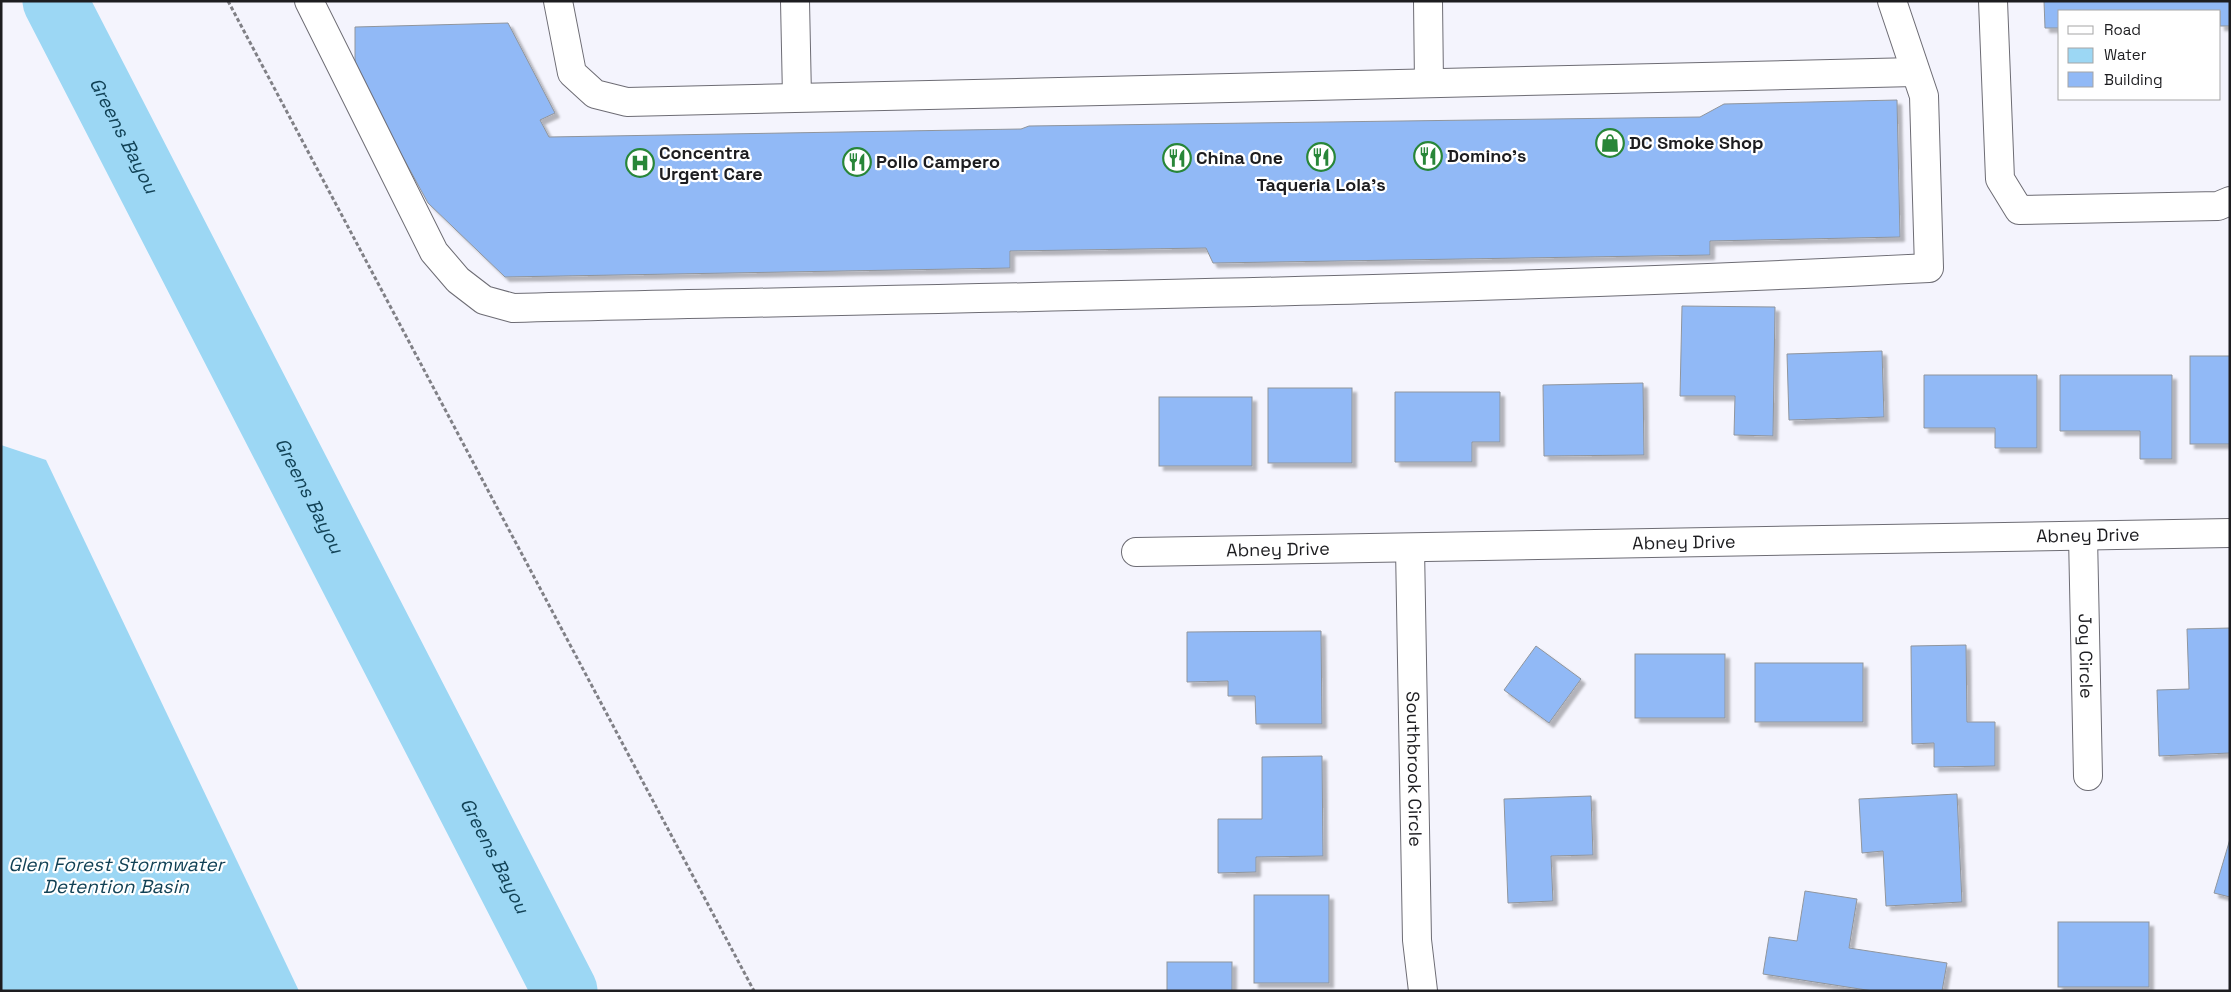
<svg xmlns="http://www.w3.org/2000/svg" width="2231" height="992" viewBox="0 0 2231 992" font-family="'Space Grotesk',sans-serif">
  <defs>
    <filter id="shadow"><feDropShadow dx="4.5" dy="4.5" stdDeviation="1" flood-color="#0004"/></filter>
  </defs>
  <rect width="100%" height="100%" fill="#f4f4fd"/>
  <polygon fill="#9cd7f4" points="1,445 46,460 299,991 1,991"/>
  <g fill="none" stroke-linecap="round" stroke-linejoin="round">
    <path stroke="#9cd7f4" stroke-width="65" id="s1" d="M 55,1 L 565,991"/>
  </g>
  <g fill="#91b9f6" stroke="#90959c" filter="url(#shadow)">
    <polygon points="2044,1 2230,1 2230,26 2220,26 2220,11 2060,11 2060,28 2045,28"/>
    <polygon points="508,23 555,113 540,120 549,137 1021,129 1029,126 1700,117 1724,104 1897,100 1900,237 1710,241 1710,255 1213,263 1206,248 1010,251 1010,268 505,277 428,203 355,70 355,27"/>
    <polygon points="1682,306 1775,307 1773,436 1734,435 1735,396 1680,396"/>
    <polygon points="1882,351 1884,417 1789,420 1787,354"/>
    <rect x="2190" y="356" width="40" height="88"/>
    <polygon points="1924,375 2037,375 2037,448 1995,448 1995,428 1924,428"/>
    <polygon points="2060,375 2172,375 2172,459 2140,459 2140,431 2060,431"/>
    <polygon points="1643,383 1644,455 1544,456 1543,385"/>
    <rect x="1268" y="388" width="84" height="75"/>
    <polygon points="1395,392 1500,392 1500,442 1472,442 1472,462 1395,462"/>
    <rect x="1159" y="397" width="93" height="69"/>
    <polygon points="2230,628 2230,753 2159,756 2157,690 2189,689 2187,629"/>
    <polygon points="1321,631 1322,724 1256,724 1255,696 1228,696 1228,681 1187,682 1187,632"/>
    <polygon points="1966,645 1967,722 1995,722 1995,766 1934,767 1934,743 1912,744 1911,646"/>
    <polygon points="1536,646 1581,679 1549,723 1504,690"/>
    <rect x="1635" y="654" width="90" height="64"/>
    <rect x="1755" y="663" width="108" height="59"/>
    <polygon points="1322,756 1323,856 1256,857 1256,872 1218,873 1218,819 1262,819 1262,757"/>
    <polygon points="1957,794 1962,902 1886,906 1883,851 1862,853 1859,799"/>
    <polygon points="1591,796 1593,855 1551,856 1553,901 1508,903 1504,799"/>
    <polygon points="2230,839 2230,897 2214,893"/>
    <polygon points="1805,891 1857,899 1849,948 1947,963 1942,991 1873,991 1763,974 1769,937 1797,941"/>
    <rect x="1254" y="895" width="75" height="88"/>
    <rect x="2058" y="922" width="91" height="65"/>
    <rect x="1167" y="962" width="65" height="29"/>
  </g>
  <g fill="none" stroke-linecap="round" stroke-linejoin="round">
    <defs>
      <g id="minor">
        <path d="M 309,1 L 434,252 L 458,280 L 484,300 L 513,308 C 985,297 1458,292 1929,268 L 1924,96 L 1892,1"/>
        <polyline points="558,1 572,73 595,94 627,102 1915,72"/>
        <polyline points="795,1 797,97"/>
        <polyline points="1428,1 1429,83"/>
        <polyline points="1993,1 2000,179 2019,210 2218,206 2230,201"/>
        <path id="s2" d="M 2083,536 L 2088,776"/>
        <path id="s3" d="M 1410,548 L 1417,940 L 1423,991"/>
        <path id="s4" d="M 1136,552 L 2230,533"/>
      </g>
    </defs>
    <use href="#minor" stroke="#6d6c74" stroke-width="30"/>
    <polyline stroke="#808086" stroke-width="3" stroke-dasharray="4 2.5" stroke-linecap="butt" points="228,1 754,991"/>
    <use href="#minor" stroke="#fff" stroke-width="28"/>
  </g>
  <defs>
    <symbol id="shop-ring" viewBox="-11 -11 22 22"><circle r="9.5" fill="#fff" stroke="#288638" stroke-width="1.5"/><path d="M-5-2.5h2.3a2.7 3.5 0 0 1 5.4 0H5L5.5 6h-11ZM-1.5-2.5h3a1.5 2.3 0 0 0-3 0Z" fill="#288638"/></symbol>
    <symbol id="restaurant-ring" viewBox="-11 -11 22 22"><circle r="9.5" fill="#fff" stroke="#288638" stroke-width="1.5"/><path d="M-5-6h1v4h1v-4h1v4h1v-4h1v5L-1.5 .5V6h-2V.5L-5-1ZM5-6V6H3V1.5H1.5Q1.5-4 5-6Z" fill="#288638"/></symbol>
    <symbol id="hospital-ring" viewBox="-11 -11 22 22"><circle r="9.5" fill="#fff" stroke="#288638" stroke-width="1.5"/><path d="M-5-5h3v3.5h4V-5h3V5h-3V1.5h-4V5h-3Z" fill="#288638"/></symbol>
  </defs>
  <g fill-rule="evenodd">
    <use href="#shop-ring" x="1594" y="127" width="32" height="32"/>
    <use href="#restaurant-ring" x="1412" y="140" width="32" height="32"/>
    <use href="#restaurant-ring" x="1305" y="141" width="32" height="32"/>
    <use href="#restaurant-ring" x="1161" y="142" width="32" height="32"/>
    <use href="#restaurant-ring" x="841" y="146" width="32" height="32"/>
    <use href="#hospital-ring" x="624" y="147" width="32" height="32"/>
  </g>
  <g text-anchor="middle" stroke-width="4.5" stroke-linejoin="round" paint-order="stroke">
    <g font-size="18" font-weight="bold" fill="#1d1d20" stroke="#fff" text-anchor="start">
      <text x="1629" y="149">DC Smoke Shop</text>
      <text x="659" y="159">Concentra<tspan x="659" dy="21">Urgent Care</tspan></text>
      <text x="1447" y="162">Domino's</text>
      <text x="1196" y="164">China One</text>
      <text x="876" y="168">Pollo Campero</text>
      <text x="1321" y="191" text-anchor="middle">Taqueria Lola's</text>
    </g>
    <g font-size="18" fill="#1d1d20" stroke="#fff">
      <text dy="6" stroke="none"><textPath href="#s4" startOffset="952">Abney Drive</textPath></text>
      <text dy="6" stroke="none"><textPath href="#s4" startOffset="548">Abney Drive</textPath></text>
      <text dy="6" stroke="none"><textPath href="#s4" startOffset="142">Abney Drive</textPath></text>
      <text dy="6" stroke="none"><textPath href="#s2" startOffset="120">Joy Circle</textPath></text>
      <text dy="6" stroke="none"><textPath href="#s3" startOffset="221">Southbrook Circle</textPath></text>
    </g>
    <g font-size="19" font-style="italic" fill="#124256" stroke="#fff">
      <text dy="7" stroke="none"><textPath href="#s1" startOffset="151">Greens Bayou</textPath></text>
      <text dy="7" stroke="none"><textPath href="#s1" startOffset="556">Greens Bayou</textPath></text>
      <text dy="7" stroke="none"><textPath href="#s1" startOffset="961">Greens Bayou</textPath></text>
      <text x="116" y="871">Glen Forest Stormwater<tspan x="116" dy="22">Detention Basin</tspan></text>
    </g>
  </g>
  <rect width="2231" height="992" fill="none" stroke="#1d1d20" stroke-width="5"/>
  <rect x="2058" y="10" width="162" height="90" fill="#ffffff" stroke="#a5a5a6"/>
  <rect x="2068" y="26" width="25" height="8" fill="#ffffff" stroke="#a5a5a6"/>
  <text x="2104" y="35" font-size="15" fill="#1d1d20">Road</text>
  <rect x="2068" y="48" width="25" height="15" fill="#9cd7f4" stroke="#a5a5a6"/>
  <text x="2104" y="60" font-size="15" fill="#1d1d20">Water</text>
  <rect x="2068" y="72" width="25" height="15" fill="#91b9f6" stroke="#a5a5a6"/>
  <text x="2104" y="85" font-size="15" fill="#1d1d20">Building</text>
</svg>
